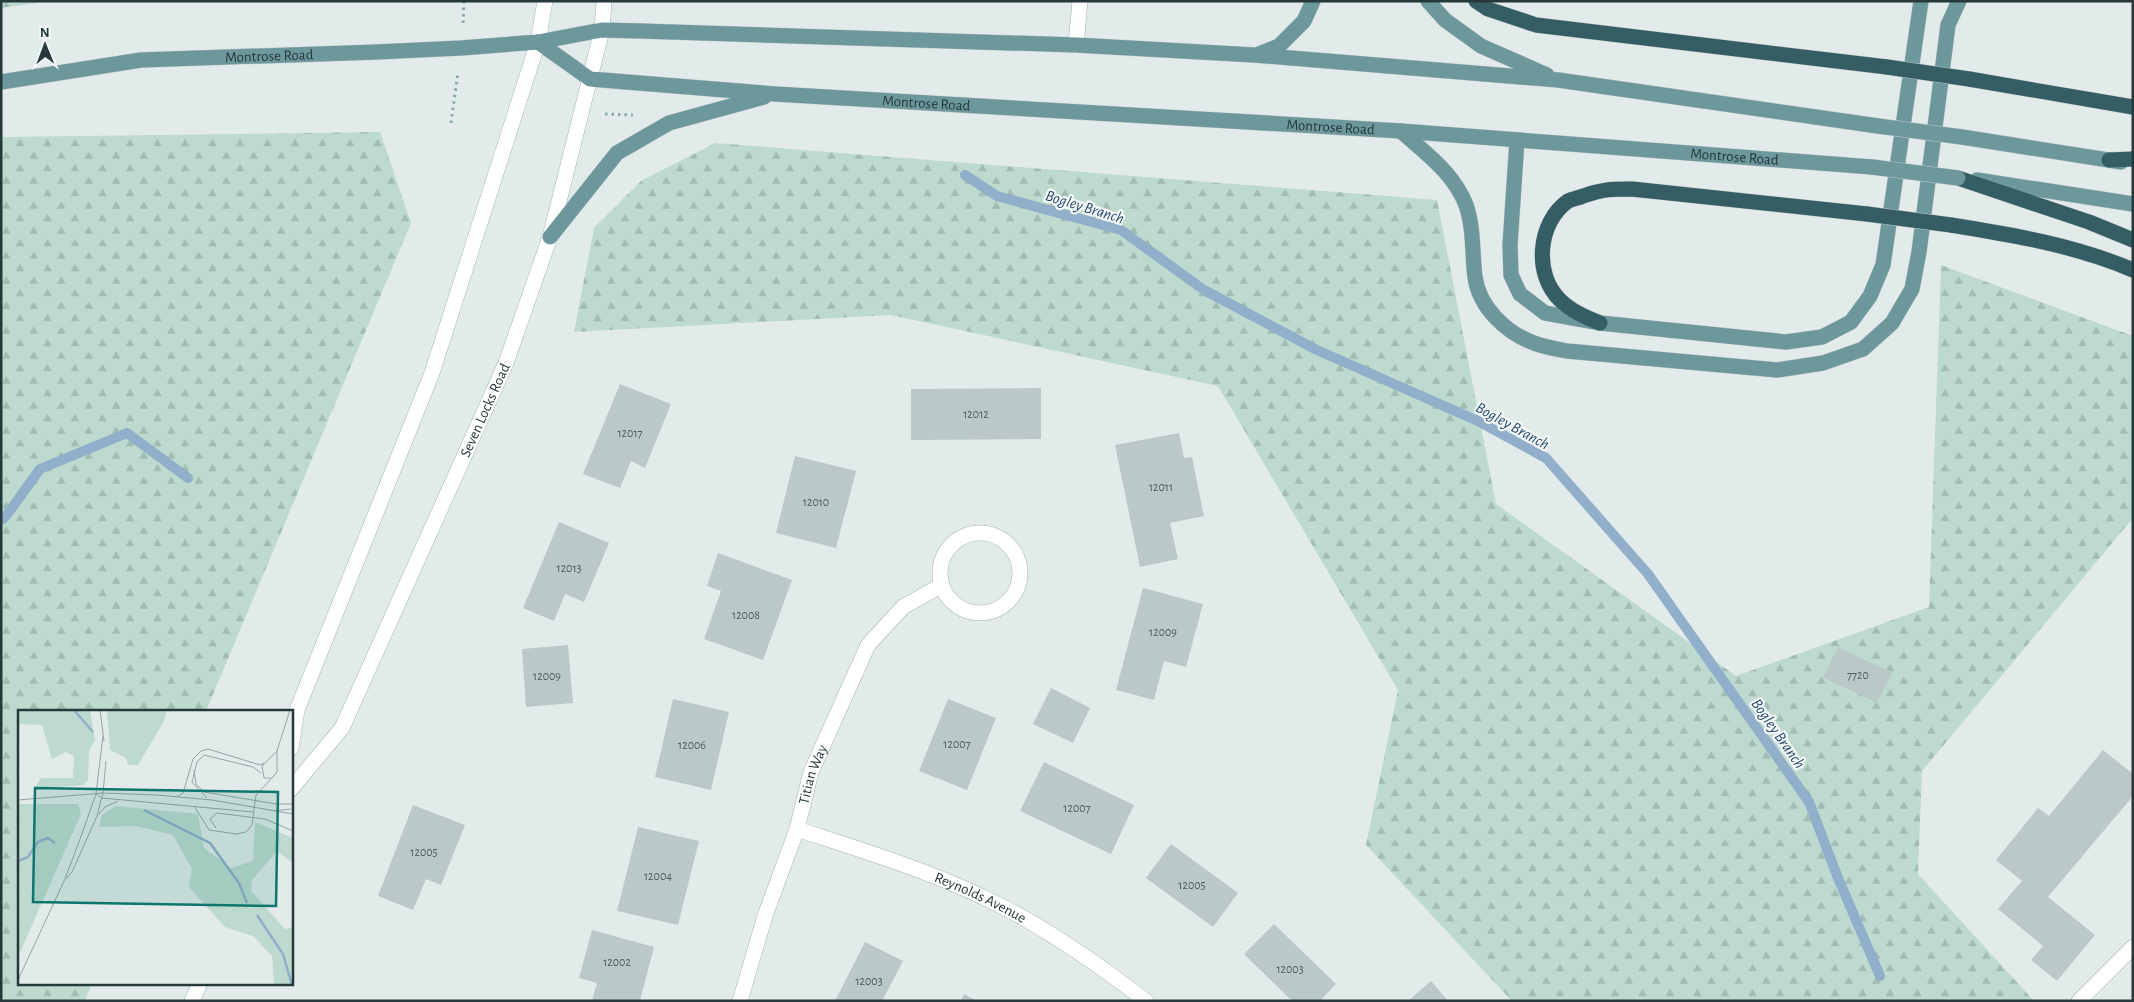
<svg xmlns="http://www.w3.org/2000/svg" width="2134" height="1002" viewBox="0 0 2134 1002" font-family="'Alegreya Sans',sans-serif">
  <defs>
    <pattern id="forest-firs" width="22" height="20" patternUnits="userSpaceOnUse" patternTransform="scale(1.25)"><rect width="22" height="20" fill="#bedace"/><path d="M5 1l3.5 6h-7zM16 11l3.5 6h-7z" fill="#a3bcb2"/></pattern>
  </defs>
  <rect width="100%" height="100%" fill="#e3ebea"/>
  <g fill="url(#forest-firs)">
    <polygon points="1,1 49,1 1,8"/>
    <polygon points="380,132 411,223 206,711 19,711 19,983 92,983 85,1001 1,1001 1,137"/>
    <polygon points="715,143 1437,200 1496,504 1736,676 1929,607 1941,265 2133,336 2133,518 1922,771 1918,874 2034,1001 1512,1001 1366,845 1398,690 1218,386 891,315 574,332 594,228 641,181"/>
  </g>
  <g fill="none" stroke-linecap="round" stroke-linejoin="round">
    <g stroke="#91afca" stroke-width="10">
      <polyline points="965,175 997,196 1121,230 1204,290 1317,350 1478,421 1546,458 1648,574 1809,802 1838,878 1880,976"/>
      <polyline points="1,520 6,516 40,469 127,433 188,478"/>
    </g>
  </g>
  <g fill="#bbc8c7">
    <polygon points="620,384 671,404 645,468 631,461 620,488 583,474"/>
    <polygon points="1041,388 1041,439 911,440 911,389"/>
    <polygon points="1179,433 1184,458 1192,457 1204,516 1170,523 1178,559 1140,567 1115,445"/>
    <polygon points="795,456 856,471 836,548 776,533"/>
    <polygon points="559,522 609,543 584,602 565,594 554,621 523,608"/>
    <polygon points="718,553 792,580 763,660 704,639 721,591 707,586"/>
    <polygon points="1143,588 1203,604 1186,667 1164,661 1154,700 1116,690"/>
    <polygon points="568,645 573,703 526,707 522,649"/>
    <polygon points="1838,647 1892,673 1877,703 1823,677"/>
    <polygon points="1051,688 1090,708 1073,743 1033,724"/>
    <polygon points="673,699 729,712 711,790 655,777"/>
    <polygon points="948,699 996,718 967,790 919,771"/>
    <polygon points="2103,750 2133,774 2133,796 2048,897 2095,935 2057,981 2031,960 2043,946 1998,909 2022,881 1996,860 2038,808 2049,816"/>
    <polygon points="1044,762 1134,805 1111,854 1020,811"/>
    <polygon points="413,805 465,825 441,885 426,879 413,910 378,896"/>
    <polygon points="638,827 699,841 678,925 617,911"/>
    <polygon points="1171,844 1238,893 1213,927 1146,878"/>
    <polygon points="1274,924 1336,984 1320,1001 1292,1001 1244,954"/>
    <polygon points="592,930 654,947 640,1001 592,1001 597,983 579,978"/>
    <polygon points="865,942 903,961 882,1001 835,1001"/>
    <polygon points="1431,981 1448,1001 1408,1001"/>
    <polygon points="964,994 977,1001 961,1001"/>
  </g>
  <g fill="none" stroke-linecap="round" stroke-linejoin="round">
    <defs>
      <polyline id="service" points="1076,45 1080,1"/>
      <g id="minor">
        <circle cx="980" cy="573" r="40"/>
        <path id="s1" d="M 797,829 C 867,852 941,874 1007,909 C 1056,935 1102,967 1146,1001"/>
        <path id="s2" d="M 740,1001 L 765,916 L 797,829 L 811,772 L 868,645 L 903,607 L 942,585"/>
        <polyline points="2079,1001 2133,947"/>
      </g>
      <g id="secondary">
        <polyline points="291,748 297,710 432,373 538,42 545,1"/>
        <path id="s3" d="M 291,789 L 342,728 L 506,363 L 550,237 L 602,30 L 604,1"/>
        <polyline points="192,1001 200,983"/>
      </g>
      <g id="primary">
        <polyline points="1428,1 1445,20 1481,46 1547,75"/>
        <path id="s4" d="M 538,42 L 590,79 L 775,94 L 1401,131 L 1872,167"/>
        <polyline points="1259,54 1279,46 1304,21 1313,1"/>
        <path id="s5" d="M 1,82 L 141,60 L 377,52 L 461,48 L 538,42 L 602,30 L 641,31 L 1076,45 L 1254,55 L 1558,80 L 1878,126"/>
        <path d="M 1401,131 C 1426,154 1453,172 1466,205 C 1474,228 1472,253 1475,277 C 1479,307 1506,333 1534,343 C 1544,347 1556,349 1567,351 L 1777,370 L 1823,363 L 1863,349 L 1892,323 L 1912,289 L 1919,252 L 1948,25 L 1959,1"/>
        <polyline points="1962,137 2121,162"/>
        <polyline points="1517,140 1510,245 1511,275 1520,294 1545,313 1600,323 1786,342 1822,337 1851,322 1870,296 1883,265 1921,1"/>
        <polyline points="1977,180 2133,204"/>
        <polyline points="550,237 617,153 669,123 764,97"/>
      </g>
      <g id="motorway">
        <polyline points="1476,1 1488,9 1536,25 1887,67"/>
        <polyline points="1969,79 2133,107"/>
        <polyline points="2109,160 2133,159"/>
        <polyline points="1958,178 2089,222 2133,240"/>
        <path d="M 1951,225 C 2013,235 2074,245 2133,270"/>
        <path d="M 1600,323 C 1585,317 1571,311 1560,300 C 1533,274 1538,222 1568,201 C 1572,199 1579,198 1583,196 C 1604,189 1610,189 1632,189 L 1867,214"/>
      </g>
    </defs>
    <use href="#service" stroke="#a6b2b2" stroke-width="16"/>
    <use href="#minor" stroke="#a6b2b2" stroke-width="16"/>
    <use href="#secondary" stroke="#a3b5b5" stroke-width="16"/>
    <use href="#primary" stroke="#c2c8c8" stroke-width="16"/>
    <use href="#motorway" stroke="#c2c8c8" stroke-width="16"/>
    <g stroke="#87abab" stroke-width="3" stroke-dasharray="2.5 4" stroke-linecap="butt">
      <polyline points="463,23 464,1"/>
      <polyline points="605,114 633,115"/>
      <polyline points="451,123 458,72"/>
    </g>
    <use href="#service" stroke="#fff" stroke-width="15"/>
    <use href="#minor" stroke="#fff" stroke-width="15"/>
    <use href="#secondary" stroke="#fff" stroke-width="15"/>
    <use href="#primary" stroke="#6c989c" stroke-width="15"/>
    <use href="#motorway" stroke="#345e63" stroke-width="15"/>
    <defs>
      <g id="primary-bridge">
        <polyline points="1878,126 1962,137"/>
        <polyline points="1872,167 1958,178"/>
      </g>
      <g id="motorway-bridge">
        <polyline points="1887,67 1969,79"/>
        <polyline points="1867,214 1951,225"/>
      </g>
    </defs>
    <use href="#primary-bridge" stroke="#c2c8c8" stroke-width="16" stroke-linecap="butt"/>
    <use href="#motorway-bridge" stroke="#c2c8c8" stroke-width="16" stroke-linecap="butt"/>
    <use href="#primary-bridge" stroke="#6c989c" stroke-width="15"/>
    <use href="#motorway-bridge" stroke="#345e63" stroke-width="15"/>
  </g>
  <g text-anchor="middle" stroke-width="4.5" stroke-linejoin="round" paint-order="stroke">
    <g font-size="12" fill="#4a5d5d">
      <text x="976" y="418">12012</text>
      <text x="630" y="437">12017</text>
      <text x="1161" y="491">12011</text>
      <text x="816" y="506">12010</text>
      <text x="569" y="572">12013</text>
      <text x="746" y="619">12008</text>
      <text x="1163" y="636">12009</text>
      <text x="1858" y="679">7720</text>
      <text x="547" y="680">12009</text>
      <text x="957" y="748">12007</text>
      <text x="692" y="749">12006</text>
      <text x="1077" y="812">12007</text>
      <text x="424" y="856">12005</text>
      <text x="658" y="880">12004</text>
      <text x="1192" y="889">12005</text>
      <text x="617" y="966">12002</text>
      <text x="1290" y="973">12003</text>
      <text x="869" y="985">12003</text>
    </g>
    <g font-size="15" fill="#25393a" stroke="#f3f8f7">
      <text dy="5" stroke="none"><textPath href="#s5" startOffset="270">Montrose Road</textPath></text>
      <text dy="5" stroke="none"><textPath href="#s4" startOffset="401">Montrose Road</textPath></text>
      <text dy="5" stroke="none"><textPath href="#s4" startOffset="806">Montrose Road</textPath></text>
      <text dy="5" stroke="none"><textPath href="#s4" startOffset="1211">Montrose Road</textPath></text>
      <text dy="5" stroke="none"><textPath href="#s3" startOffset="428">Seven Locks Road</textPath></text>
      <text dy="5" stroke="none"><textPath href="#s2" startOffset="238">Titian Way</textPath></text>
      <text dy="5" stroke="none"><textPath href="#s1" startOffset="196">Reynolds Avenue</textPath></text>
    </g>
    <g font-size="16" font-style="italic" fill="#254b6f" stroke="#f3f8f7">
      <text transform="translate(1085 206) rotate(17)" y="6">Bogley Branch</text>
      <text transform="translate(1513 425) rotate(29)" y="6">Bogley Branch</text>
      <text transform="translate(1779 733) rotate(55)" y="6">Bogley Branch</text>
    </g>
  </g>
  <g transform="translate(18 710)">
    <rect width="275" height="275" fill="#e3ebea"/>
    <path d="M 0,0 L 72,0 L 77,30 L 71,41 L 70,71 L 65,75 L 16,79 L 23,68 L 55,68 L 56,46 L 48,42 L 34,49 L 24,15 L 0,14 ZM 89,0 L 149,0 L 146,11 L 120,55 L 110,55 L 108,48 L 92,40 ZM 0,94 L 60,94 L 63,104 L 0,247 ZM 98,96 L 180,104 L 186,138 L 213,158 L 235,151 L 237,112 L 275,128 L 275,153 L 259,141 L 234,170 L 233,181 L 267,219 L 275,217 L 275,275 L 256,275 L 254,246 L 235,226 L 207,217 L 171,177 L 174,159 L 155,125 L 118,116 L 81,117 L 84,105 Z" fill="#bedace"/>
    <path fill="none" stroke="#91afca" stroke-width="2.5" d="M 56,0 L 75,22M 126,100 L 192,133 L 221,173 L 229,193M 0,151 L 10,147 L 20,132 L 30,128 L 37,133M 239,205 L 265,244 L 274,275"/>
    <path fill="none" stroke="#97a4a4" stroke-width="1" d="M 82,0 L 86,31M 183,41 L 190,39 L 242,55 L 246,53M 259,41 L 244,56 L 246,68 L 254,68 L 259,62 L 259,41 L 272,0M 186,45 L 235,57 L 243,63M 186,45 L 179,52 L 174,72 L 189,88M 176,60 L 178,74 L 186,82 L 258,94 L 275,94M 78,84 L 84,88 L 235,102M 159,87 L 165,83 L 175,49 L 183,41M 0,90 L 85,83 L 139,85 L 194,90 L 275,104M 176,96 L 191,120 L 218,124 L 228,122 L 234,115 L 238,85 L 253,69M 256,101 L 273,99M 81,104 L 87,97 L 100,91M 198,118 L 192,109 L 199,103 L 247,109 L 275,121M 48,169 L 54,162 L 79,106 L 85,83 L 88,51M 0,270 L 47,169 L 65,121 L 78,84 L 85,26"/>
    <path fill="#0f766e" fill-opacity="0.15" stroke="#0f766e" stroke-width="2.5" d="M 17,78 L 260,82 L 258,196 L 15,192 Z"/>
    <rect width="275" height="275" fill="none" stroke="#25393a" stroke-width="2.5"/>
  </g>
  <rect width="2134" height="1002" fill="none" stroke="#25393a" stroke-width="5"/>
  <g transform="translate(45 45) rotate(359)" stroke="#f3f8f7" stroke-width="4" paint-order="stroke">
  <path d="M0-4L9 19L0 12L-9 19Z" fill="#25393a"/>
  <text y="-8" font-size="14" font-weight="bold" text-anchor="middle" fill="#25393a">N</text>
  </g>
</svg>
